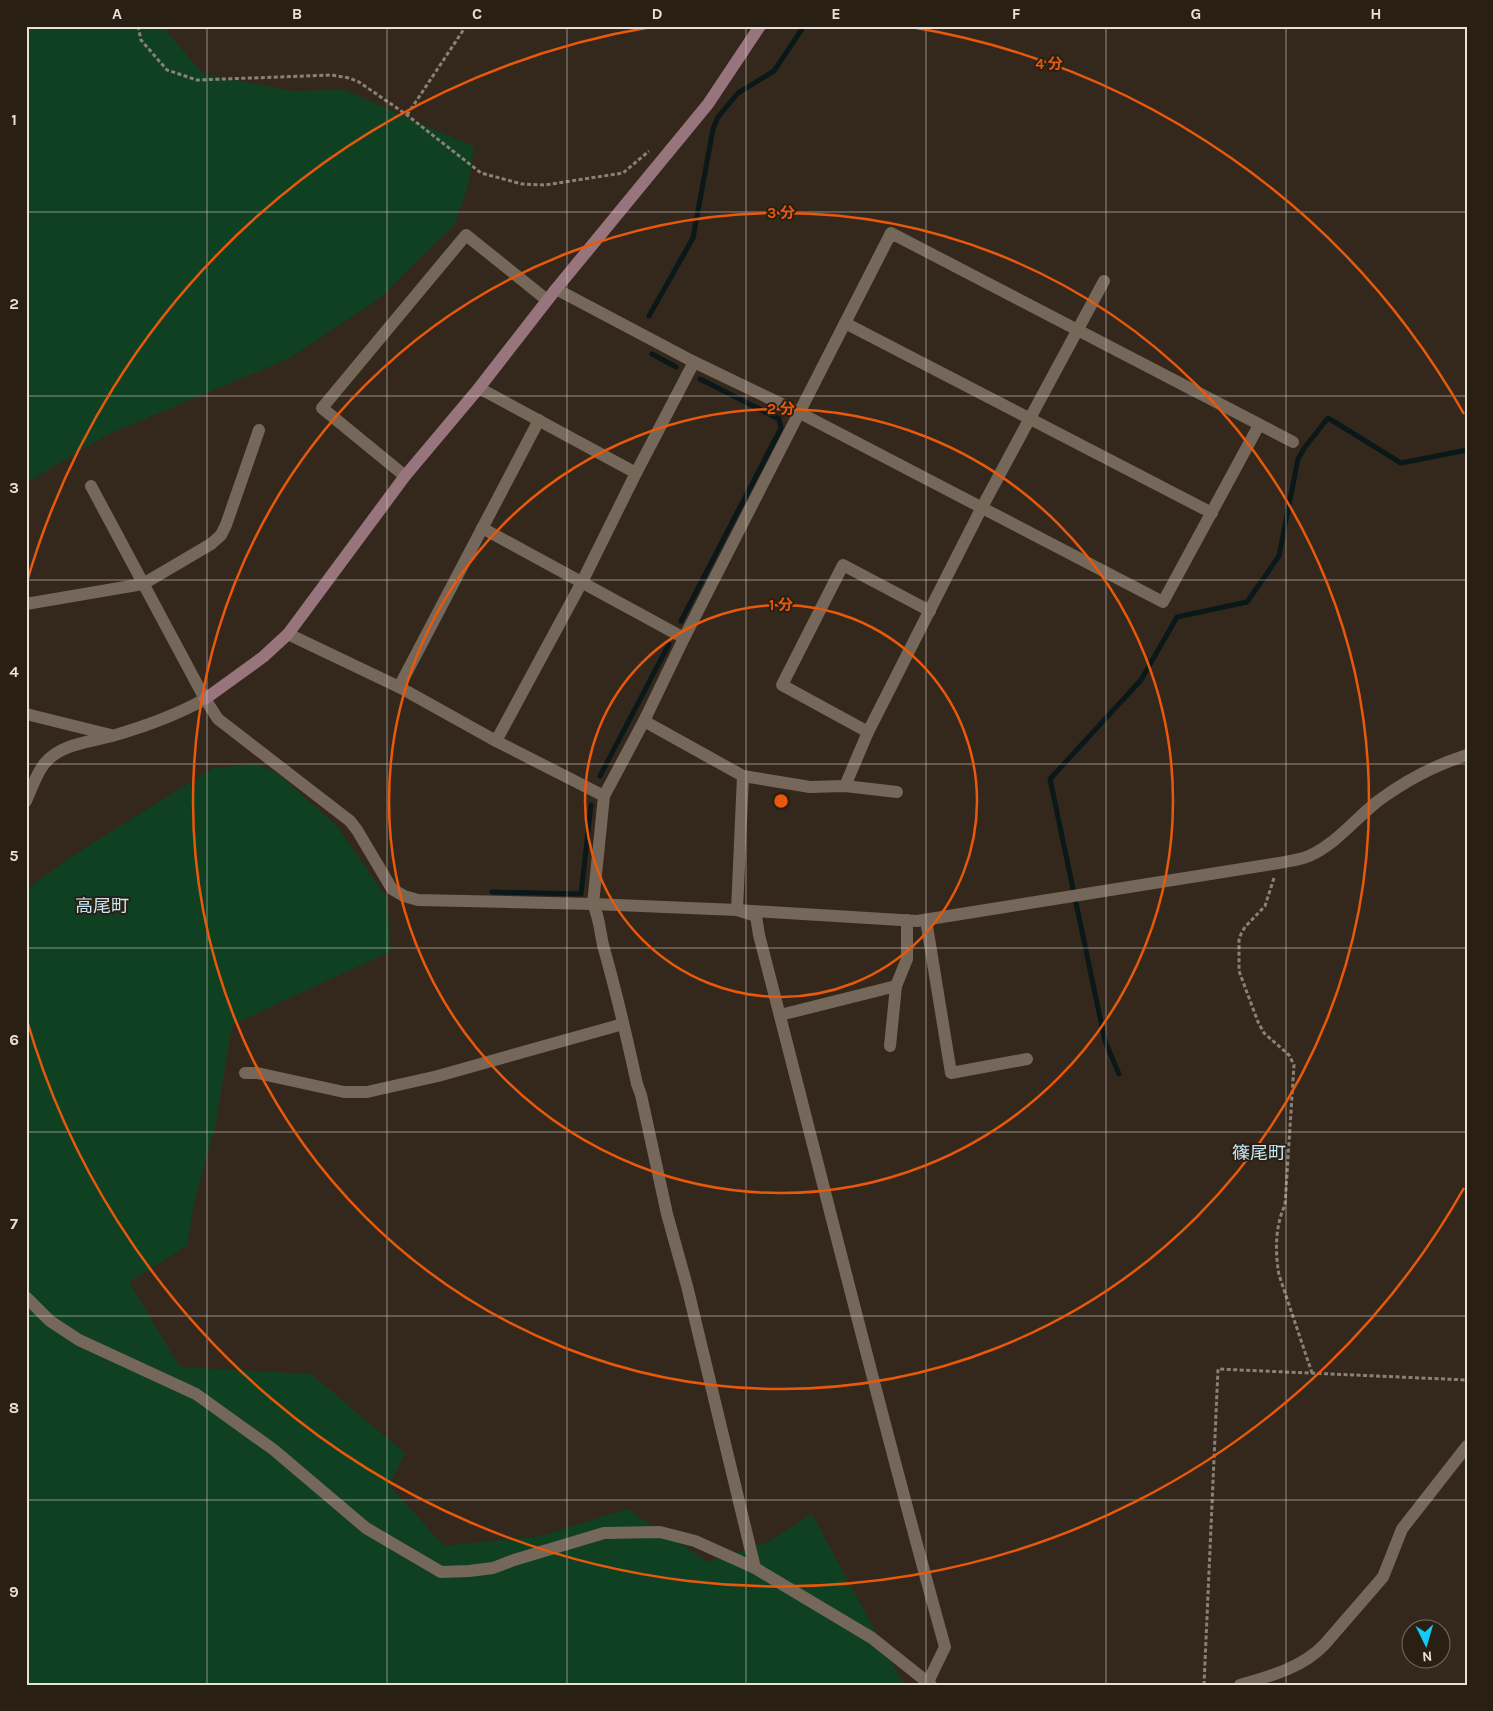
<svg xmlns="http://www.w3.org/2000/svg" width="1493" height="1711" viewBox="0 0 1493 1711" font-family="Karla,'Noto Sans JP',sans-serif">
  <rect width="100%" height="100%" fill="#34281c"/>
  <g fill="#104022">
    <polygon points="26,26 165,26 168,33 203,74 292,91 345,90 474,147 469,183 454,225 380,298 290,358 107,435 26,483"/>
    <polygon points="256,764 278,774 336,825 387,898 391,951 232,1025 215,1127 195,1198 187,1246 129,1282 180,1367 311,1374 405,1453 389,1485 444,1546 541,1536 627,1509 708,1562 768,1542 812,1514 902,1681 908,1685 26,1685 26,890 69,858 213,768"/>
  </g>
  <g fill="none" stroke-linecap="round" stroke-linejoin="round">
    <g stroke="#0a1819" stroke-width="5">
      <polyline points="649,316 693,238 713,129 718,117 738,93 774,71 804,26"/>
      <polyline points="652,354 676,367"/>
      <polyline points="681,621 781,428 779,419 700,379"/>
      <polyline points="600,776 669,644"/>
      <polyline points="492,892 581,894 591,805"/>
      <polyline points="1119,1074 1105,1041 1050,779 1141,680 1177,617 1247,602 1279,556 1298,459 1305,447 1328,418 1401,463 1467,450"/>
    </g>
    <g stroke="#8a8076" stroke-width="3" stroke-dasharray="4 2.5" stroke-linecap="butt">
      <polyline points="138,26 141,40 167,70 197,80 332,75 349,78 359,82 407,115 481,173 522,184 545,185 623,173 649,151"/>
      <polyline points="407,115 466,26"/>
      <path d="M 1274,878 L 1265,906 L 1245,927 L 1241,934 L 1239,940 L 1239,971 L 1258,1022 L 1264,1033 L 1289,1055 L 1294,1065 L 1285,1205 C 1275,1226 1275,1252 1279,1275 L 1312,1373"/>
      <polyline points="1204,1685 1218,1369 1467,1380"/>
    </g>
    <g stroke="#756759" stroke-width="12">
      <polyline points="556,289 694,362 800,413 1163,602 1259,425"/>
      <polyline points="845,323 1212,513"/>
      <polyline points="479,388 636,473"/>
      <polyline points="405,476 322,408 466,235 547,300"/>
      <path d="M 91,486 L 205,699 L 218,719 L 350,821 L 357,830 L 392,889 L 404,896 L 418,900 L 593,904 L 737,910 L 917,921 L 1279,863 C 1288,861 1300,860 1309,856 C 1336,844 1355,819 1378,801 C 1405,781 1435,765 1467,755"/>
      <polyline points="482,528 684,638"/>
      <polyline points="26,604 143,584 211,544 221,535 226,525 259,430"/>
      <polyline points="288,634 399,687 496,741 604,796"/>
      <polyline points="399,687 539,420"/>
      <polyline points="26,714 111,735"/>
      <path d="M 644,721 L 743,776 L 737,910 L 756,916 L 759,935 C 821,1173 879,1411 945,1647 L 928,1682"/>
      <polyline points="868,732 782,685 843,565 930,611"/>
      <polyline points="496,741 582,582 636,473 694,362"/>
      <polyline points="743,776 810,787 845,786 897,792"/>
      <polyline points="845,786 868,732 981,509 1104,281"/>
      <path d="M 26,801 C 31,790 37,772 45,763 C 60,744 90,742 112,736 C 143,727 177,715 205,699"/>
      <polyline points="926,920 951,1073 1027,1059"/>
      <polyline points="780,1015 896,986 907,959 907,920"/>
      <polyline points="890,1046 896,986"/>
      <polyline points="245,1073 257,1073 344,1092 367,1092 438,1076 623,1024"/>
      <polyline points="26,1297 50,1321 79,1340 196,1394 274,1450 366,1528 441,1572 469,1571 493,1568 514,1560 604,1533 660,1532 695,1541 755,1568 872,1638 931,1685"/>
      <path d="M 755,1568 L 687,1286 L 667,1214 L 641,1095 L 637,1084 C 627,1038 616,991 603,945 C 600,931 599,916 593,904 L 604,796 L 644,721 L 684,638 L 891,233 L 1293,442"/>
      <path d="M 1240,1685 C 1270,1676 1302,1668 1324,1645 L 1383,1577 L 1402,1529 L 1467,1446"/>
    </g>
    <polyline stroke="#98757d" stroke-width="12" points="205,699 263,657 288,634 405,476 479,388 556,289 708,104 760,26"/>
  </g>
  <path fill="none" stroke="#e8e0d8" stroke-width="1" stroke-opacity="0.55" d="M 207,26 L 207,1685M 387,26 L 387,1685M 567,26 L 567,1685M 746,26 L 746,1685M 926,26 L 926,1685M 1106,26 L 1106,1685M 1286,26 L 1286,1685M 26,212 L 1467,212M 26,396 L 1467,396M 26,580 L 1467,580M 26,764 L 1467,764M 26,948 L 1467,948M 26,1132 L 1467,1132M 26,1316 L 1467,1316M 26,1500 L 1467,1500"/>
  <g fill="none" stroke="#e8590c" stroke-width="2.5">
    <circle cx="781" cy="801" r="196"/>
    <circle cx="781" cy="801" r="392"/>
    <circle cx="781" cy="801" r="588"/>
    <path d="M1464 1188A785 785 0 0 1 26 1017M26 585A785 785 0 0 1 651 27M911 27A785 785 0 0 1 1464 414"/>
  </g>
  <g text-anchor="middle" stroke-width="4" stroke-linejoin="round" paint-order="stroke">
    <g font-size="18" fill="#c6e8f6" stroke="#2a1f13">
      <text x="102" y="912">高尾町</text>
      <text x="1259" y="1159">篠尾町</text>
    </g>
  </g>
  <circle cx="781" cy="801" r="8" fill="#e8590c" stroke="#2a1f13" stroke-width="2.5"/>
  <g font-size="15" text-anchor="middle" font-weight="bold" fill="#e8590c" stroke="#2a1f13" stroke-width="4" stroke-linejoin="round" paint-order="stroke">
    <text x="1049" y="69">4 分</text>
    <text x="781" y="218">3 分</text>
    <text x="781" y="414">2 分</text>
    <text x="781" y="610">1 分</text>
  </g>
  <rect width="1493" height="1711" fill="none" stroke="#2a1f13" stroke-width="55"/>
  <g transform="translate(1426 1644) rotate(175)"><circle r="24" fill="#2a1f13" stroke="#766c62"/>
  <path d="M0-4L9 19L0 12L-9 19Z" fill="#13cafb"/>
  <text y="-8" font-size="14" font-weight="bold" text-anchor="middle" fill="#e8e0d8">N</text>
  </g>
  <rect x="28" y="28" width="1438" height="1656" fill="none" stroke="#e8e0d8" stroke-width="2"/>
  <g font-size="16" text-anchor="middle" font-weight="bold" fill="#e8e0d8">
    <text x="117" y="19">A</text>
    <text x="297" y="19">B</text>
    <text x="477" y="19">C</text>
    <text x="657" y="19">D</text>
    <text x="836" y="19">E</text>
    <text x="1016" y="19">F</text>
    <text x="1196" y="19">G</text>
    <text x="1376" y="19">H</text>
    <text x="14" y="125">1</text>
    <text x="14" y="309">2</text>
    <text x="14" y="493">3</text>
    <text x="14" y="677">4</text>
    <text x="14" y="861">5</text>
    <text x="14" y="1045">6</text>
    <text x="14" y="1229">7</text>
    <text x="14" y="1413">8</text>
    <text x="14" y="1597">9</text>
  </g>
</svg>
